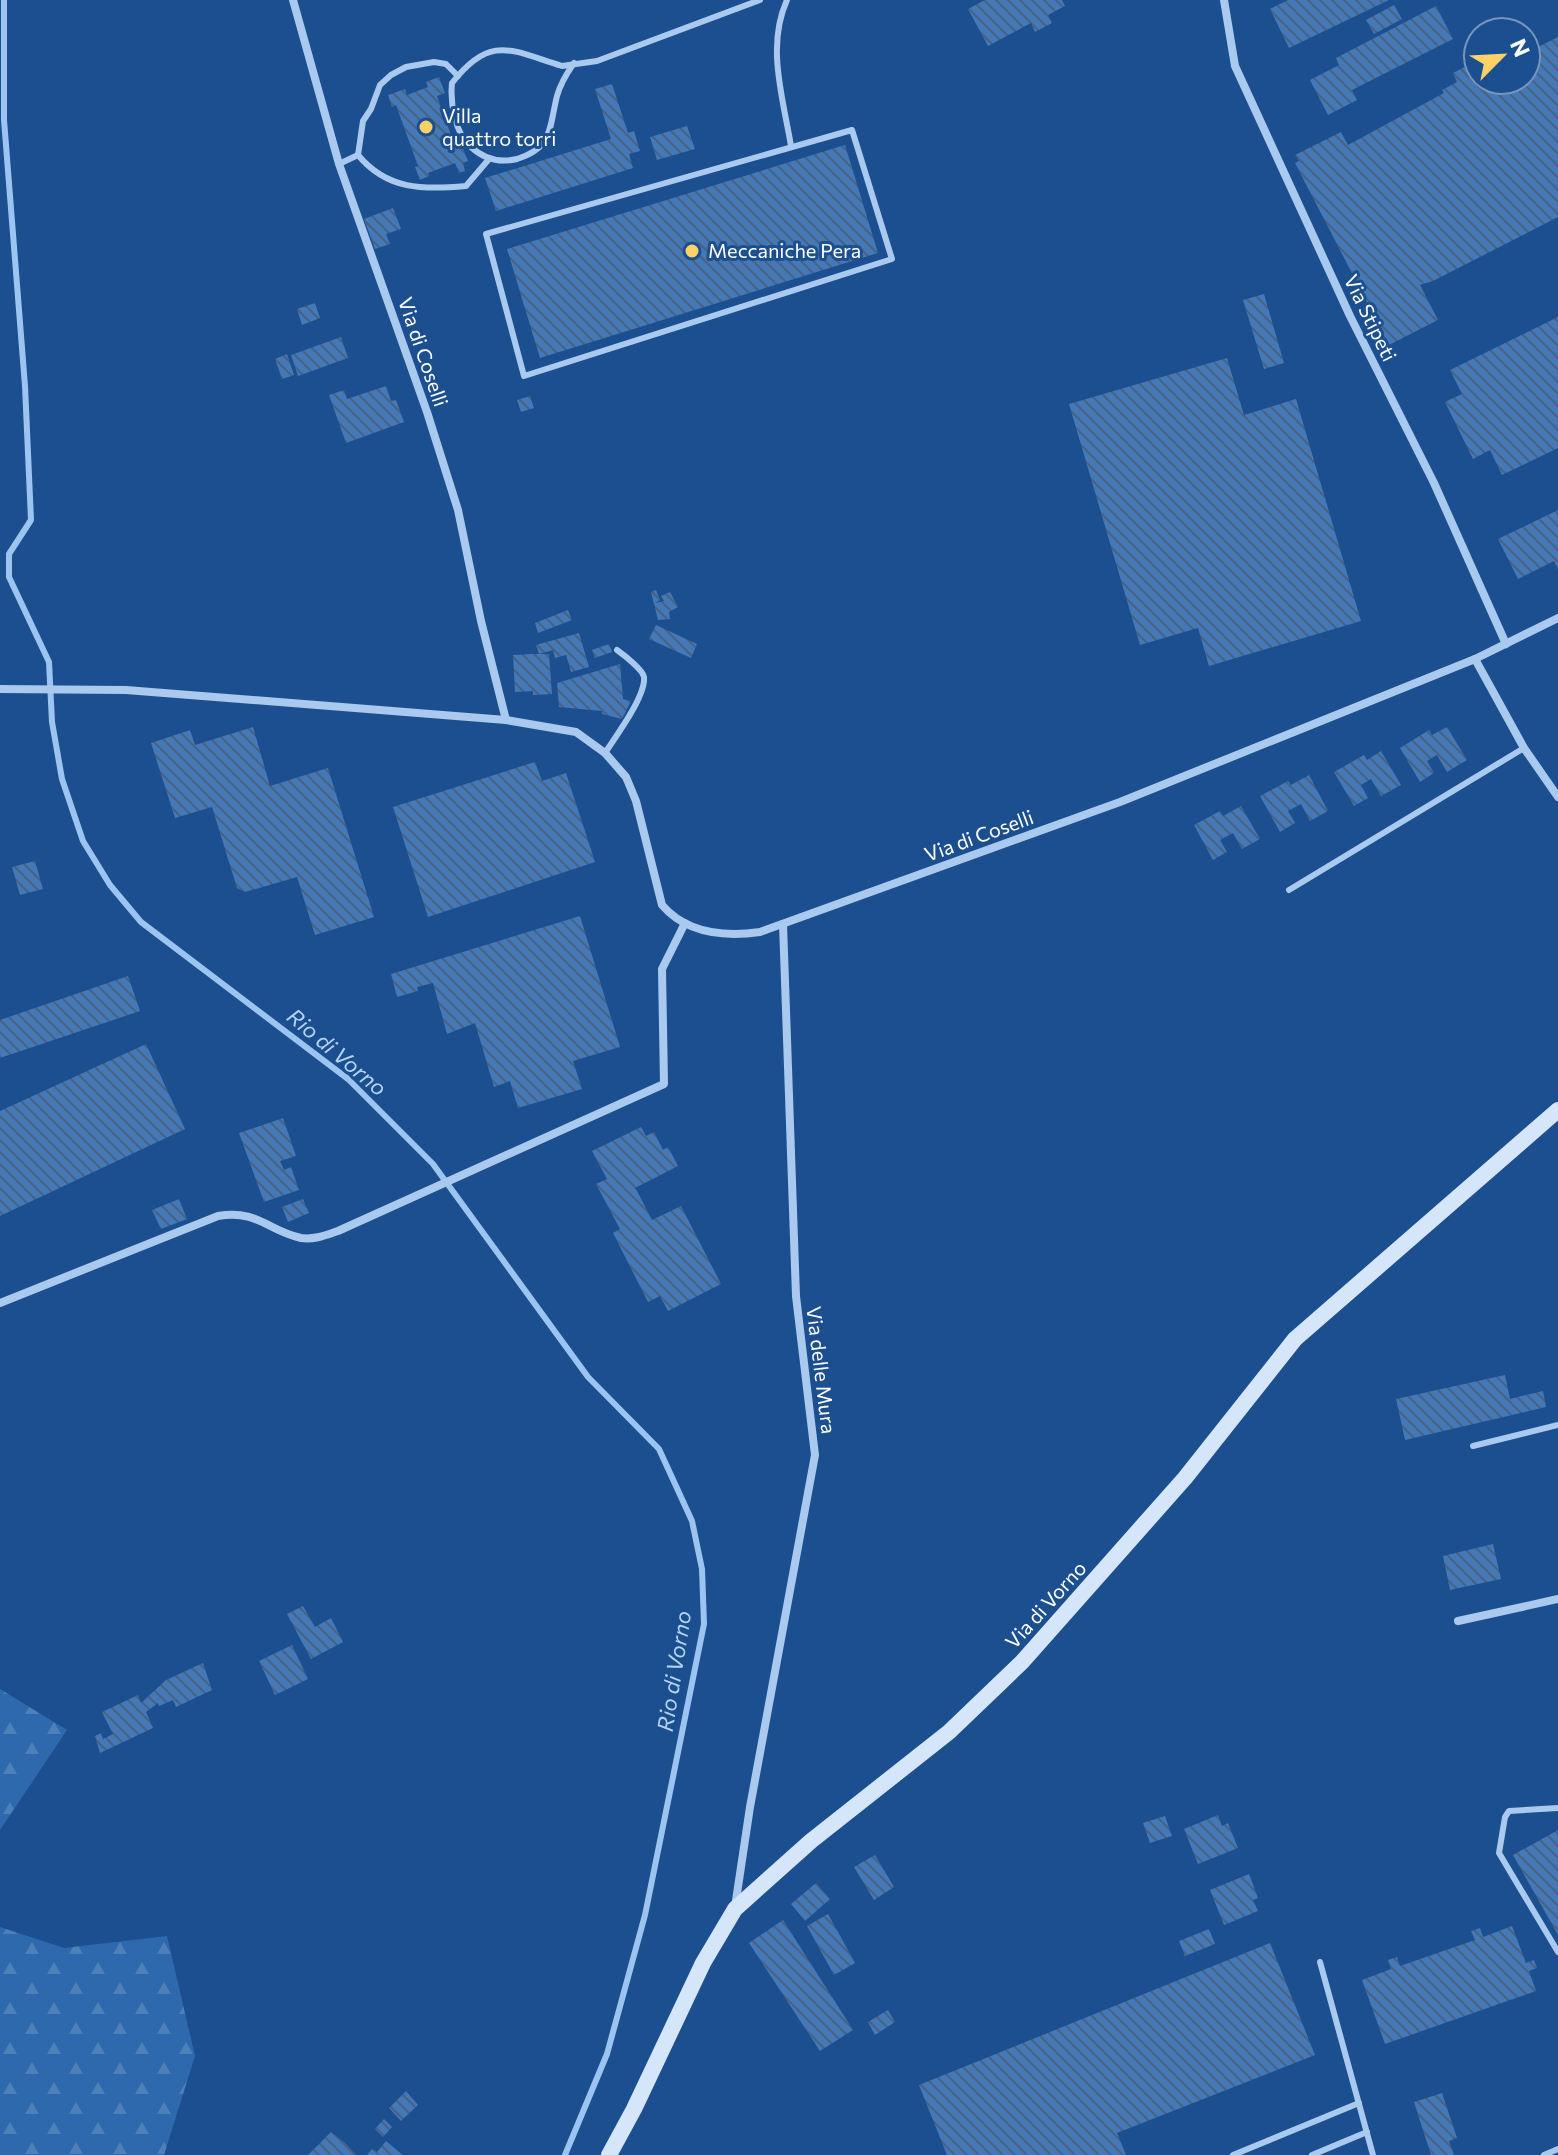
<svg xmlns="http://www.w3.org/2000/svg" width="1558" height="2155" viewBox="0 0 1558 2155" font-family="Commissioner,sans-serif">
  <defs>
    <pattern id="forest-firs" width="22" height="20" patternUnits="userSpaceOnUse" patternTransform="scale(2)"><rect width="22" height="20" fill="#2e69ad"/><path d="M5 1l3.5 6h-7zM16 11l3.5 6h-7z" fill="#4d80b9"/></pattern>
    <pattern id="building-back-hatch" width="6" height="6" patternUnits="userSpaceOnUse" patternTransform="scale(2)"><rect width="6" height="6" fill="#4478b7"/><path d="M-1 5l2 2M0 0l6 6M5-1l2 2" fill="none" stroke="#486282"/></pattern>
  </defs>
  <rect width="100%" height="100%" fill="#1b4f8f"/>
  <g fill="url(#forest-firs)">
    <polygon points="0,1689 67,1730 0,1830"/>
    <polygon points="0,1927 64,1948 167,1936 195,2056 164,2155 0,2155"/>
  </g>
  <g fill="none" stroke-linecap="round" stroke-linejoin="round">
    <polyline stroke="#9cc4f0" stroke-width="6" points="4,0 4,120 25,386 31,520 9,554 9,577 49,662 52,722 62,779 83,841 110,885 141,922 348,1079 433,1164 588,1377 659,1449 692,1521 702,1569 704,1624 645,1915 607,2054 565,2155"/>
  </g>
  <g fill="url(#building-back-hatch)">
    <polygon points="985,0 1062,0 1065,6 1048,15 1052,23 1035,32 1031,23 988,46 968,9"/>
    <polygon points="1288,0 1389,0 1289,48 1270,9"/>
    <polygon points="1394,5 1402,19 1374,34 1366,20"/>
    <polygon points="1436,6 1453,39 1352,90 1357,100 1328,115 1310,80 1339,65 1336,58"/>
    <polygon points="1558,37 1558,217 1433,281 1420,285 1438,320 1389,345 1295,163 1299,161 1295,155 1341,132 1348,145 1444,93 1442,90 1457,82 1453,73 1478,60 1478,80 1526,80 1526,53"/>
    <polygon points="439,77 445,93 437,96 456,149 462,146 468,161 463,163 465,171 459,173 455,163 428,173 429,176 420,180 415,167 418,166 396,105 392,107 388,95 405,89 407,95 428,87 426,82"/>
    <polygon points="612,84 628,133 634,131 640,151 629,154 633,168 496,211 485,178 611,139 595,89"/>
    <polygon points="687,126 695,149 657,160 650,137"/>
    <polygon points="845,145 878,253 540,358 507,249"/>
    <polygon points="393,208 401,229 386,234 390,244 375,249 364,219"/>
    <polygon points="1264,294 1284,363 1264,369 1243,300"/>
    <polygon points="315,303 320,318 302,325 297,309"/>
    <polygon points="1558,317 1558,448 1502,475 1490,450 1473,459 1445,402 1462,394 1450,370"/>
    <polygon points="341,337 348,358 298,376 291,355"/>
    <polygon points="287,354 294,375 282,379 275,359"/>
    <polygon points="1227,358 1244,415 1296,399 1361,621 1209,666 1198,628 1140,645 1069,404"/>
    <polygon points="386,386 391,401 396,400 404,422 346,443 329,395 344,390 347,399"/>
    <polygon points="530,396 534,408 521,412 517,400"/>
    <polygon points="1558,510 1558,569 1554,561 1518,579 1498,539"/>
    <polygon points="656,590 660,600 655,603 664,601 661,596 670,592 678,607 669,612 670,619 658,620 651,592"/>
    <polygon points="568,610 572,620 538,633 535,623"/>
    <polygon points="656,625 697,644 691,658 649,639"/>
    <polygon points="579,633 589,667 571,672 566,655 555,658 553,650 539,654 536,645"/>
    <polygon points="609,644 612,652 595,658 592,650"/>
    <polygon points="531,654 549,654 552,694 533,695 533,691 515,692 513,655"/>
    <polygon points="620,664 623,699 631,701 622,719 602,714 602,711 559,707 557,683"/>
    <polygon points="253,727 270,786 328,768 374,917 315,935 297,877 245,892 237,888 212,807 175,818 151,743 190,730 195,745"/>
    <polygon points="1447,727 1467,760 1447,772 1437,755 1427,761 1434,773 1420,782 1400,748 1429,730 1432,735"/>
    <polygon points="1381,751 1401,785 1381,796 1371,779 1361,785 1368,798 1354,806 1334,772 1364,755 1367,760"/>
    <polygon points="535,762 542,781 566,773 595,862 428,917 393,807"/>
    <polygon points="1309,775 1328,811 1310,821 1301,804 1288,811 1295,823 1280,832 1260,796 1288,781 1291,785"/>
    <polygon points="1241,806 1260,839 1242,849 1233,833 1220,840 1227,852 1213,860 1194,825 1220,811 1223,816"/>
    <polygon points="35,861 43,889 20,895 12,867"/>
    <polygon points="580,916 620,1047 573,1061 582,1089 518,1108 510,1081 494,1087 475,1023 447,1034 433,983 417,987 418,991 397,997 391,974"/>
    <polygon points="128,976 140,1011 0,1058 0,1020"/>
    <polygon points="146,1044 185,1129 0,1216 0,1111"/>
    <polygon points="283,1118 296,1156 280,1161 284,1170 291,1167 299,1190 264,1202 239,1133"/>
    <polygon points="641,1127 646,1136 654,1132 663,1150 668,1147 678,1166 635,1188 637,1191 652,1220 681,1206 721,1284 668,1311 660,1296 648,1302 613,1233 620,1229 596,1184 607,1179 592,1151"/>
    <polygon points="179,1199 187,1219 161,1229 152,1210"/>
    <polygon points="303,1199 309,1213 288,1222 282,1207"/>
    <polygon points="1505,1375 1510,1399 1543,1391 1546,1407 1405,1440 1396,1399"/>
    <polygon points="1493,1544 1501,1579 1450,1590 1443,1556"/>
    <polygon points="303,1606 315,1627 331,1618 343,1642 311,1659 287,1614"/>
    <polygon points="292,1645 308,1679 275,1695 259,1661"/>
    <polygon points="203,1663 212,1690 176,1707 173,1700 159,1706 158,1703 146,1712 153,1728 100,1753 95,1736 101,1733 103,1739 113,1734 102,1712 138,1695 141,1703 166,1680"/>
    <polygon points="1218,1815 1222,1826 1228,1823 1238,1848 1198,1864 1184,1829"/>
    <polygon points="1165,1816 1172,1836 1150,1843 1143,1823"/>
    <polygon points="1558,1830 1558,1935 1513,1855"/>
    <polygon points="875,1855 894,1887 874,1900 854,1867"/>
    <polygon points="1249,1874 1258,1898 1253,1900 1258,1911 1224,1925 1210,1890"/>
    <polygon points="816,1883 830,1899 805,1921 791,1904"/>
    <polygon points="828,1914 855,1963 834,1975 807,1926"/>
    <polygon points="783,1920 853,2030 820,2051 749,1943"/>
    <polygon points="1512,1926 1526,1963 1534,1960 1537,1968 1529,1971 1536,1991 1385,2044 1362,1980 1391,1969 1388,1960 1397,1957 1400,1966 1475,1940 1471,1931 1480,1928 1483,1937"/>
    <polygon points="1209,1929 1215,1944 1185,1956 1179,1941"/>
    <polygon points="1270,1943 1315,2055 1117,2133 1126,2155 947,2155 919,2085"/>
    <polygon points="888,2010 895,2022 875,2035 868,2022"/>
    <polygon points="406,2091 418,2105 401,2121 389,2108"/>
    <polygon points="1442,2093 1457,2138 1449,2141 1454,2155 1431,2155 1414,2102"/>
    <polygon points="384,2119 392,2127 383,2137 375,2129"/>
    <polygon points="331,2132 345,2143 356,2155 308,2155"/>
    <polygon points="386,2141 403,2155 367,2155 372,2149 377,2152"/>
  </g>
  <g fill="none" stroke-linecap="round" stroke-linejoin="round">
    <g stroke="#a9c9ee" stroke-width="6">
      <path d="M 787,0 C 766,46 783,98 791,146"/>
      <path d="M 574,63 C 567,73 560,85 557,96 C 549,128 553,148 517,159 C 500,163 485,160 471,147 C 455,133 450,104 452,83 C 491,33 512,51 562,66 L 597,61 L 760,0"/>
      <polygon points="852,130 892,259 524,376 486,234"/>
      <polyline points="358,155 363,121 371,109 380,85 391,75 406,67 434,62 446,64 458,76"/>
      <path d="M 339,164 L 358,155 C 387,190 423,190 466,186 L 489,159"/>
      <path d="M 605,753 C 616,736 646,696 644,677 C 643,670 624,655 617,650"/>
      <polyline points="1289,890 1524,748"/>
      <polyline points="1473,1446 1558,1425"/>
      <polyline points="1558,1808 1509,1811 1505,1817 1499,1853 1558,1952"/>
      <polyline points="1320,1962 1373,2155"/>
      <polyline points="1233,2155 1359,2103"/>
      <polyline points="1312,2155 1367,2132"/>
      <polyline points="1544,2155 1558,2149"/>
    </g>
    <g stroke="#a9c9ee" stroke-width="8">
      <polyline points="293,0 339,164 427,412 458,510 481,621 506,720"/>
      <polyline points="1224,0 1235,66 1350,316 1434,483 1506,644"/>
      <polyline points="1475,659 1524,748 1558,797"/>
      <path d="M 0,689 L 126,690 L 506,720 L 576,732 L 605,753 L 626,777 L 636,801 L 662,905 C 686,933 724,937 760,932 L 1120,802 L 1475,659 L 1558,618"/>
      <path d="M 0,1303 L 218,1216 C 257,1209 268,1231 301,1238 C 314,1240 326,1235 338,1231 L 664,1084 L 662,969 L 685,923"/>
      <polyline points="1458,1621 1558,1599"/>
      <polyline points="735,1907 750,1807 815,1455 796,1296 783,924"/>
    </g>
    <polyline stroke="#d6e6fa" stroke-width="16" points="609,2155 634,2109 703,1963 735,1909 811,1841 949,1732 1022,1662 1185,1478 1295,1339 1558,1110"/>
  </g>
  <g fill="#ffd166" stroke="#1b4f8f" stroke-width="3">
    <circle cx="426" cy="127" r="8"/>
    <circle cx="692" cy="251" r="8"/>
  </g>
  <g text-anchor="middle" stroke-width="6" stroke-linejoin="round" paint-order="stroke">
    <g font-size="20" fill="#fff" stroke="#1b4f8f" text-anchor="start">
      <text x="442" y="123">Villa<tspan x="442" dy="23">quattro torri</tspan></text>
      <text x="708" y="258">Meccaniche Pera</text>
    </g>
    <g font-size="20" fill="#fff" stroke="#1b4f8f">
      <text transform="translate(1370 318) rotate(64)" y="7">Via Stipeti</text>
      <text transform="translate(423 352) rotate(71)" y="7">Via di Coselli</text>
      <text transform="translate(979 836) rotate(-20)" y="7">Via di Coselli</text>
      <text transform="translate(821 1370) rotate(83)" y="7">Via delle Mura</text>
      <text transform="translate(1046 1605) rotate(-48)" y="7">Via di Vorno</text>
    </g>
    <g font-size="22" font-style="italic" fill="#b5d3f5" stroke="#1b4f8f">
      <text transform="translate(337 1052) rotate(40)" y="8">Rio di Vorno</text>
      <text transform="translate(674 1671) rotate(-81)" y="8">Rio di Vorno</text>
    </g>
  </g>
  <g transform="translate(1502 56) rotate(66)"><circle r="38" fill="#1b4f8f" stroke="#7695bc" stroke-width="2"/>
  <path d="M0-6L14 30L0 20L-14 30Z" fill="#ffd166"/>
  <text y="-12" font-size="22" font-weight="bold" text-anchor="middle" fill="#ffffff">N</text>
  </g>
</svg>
